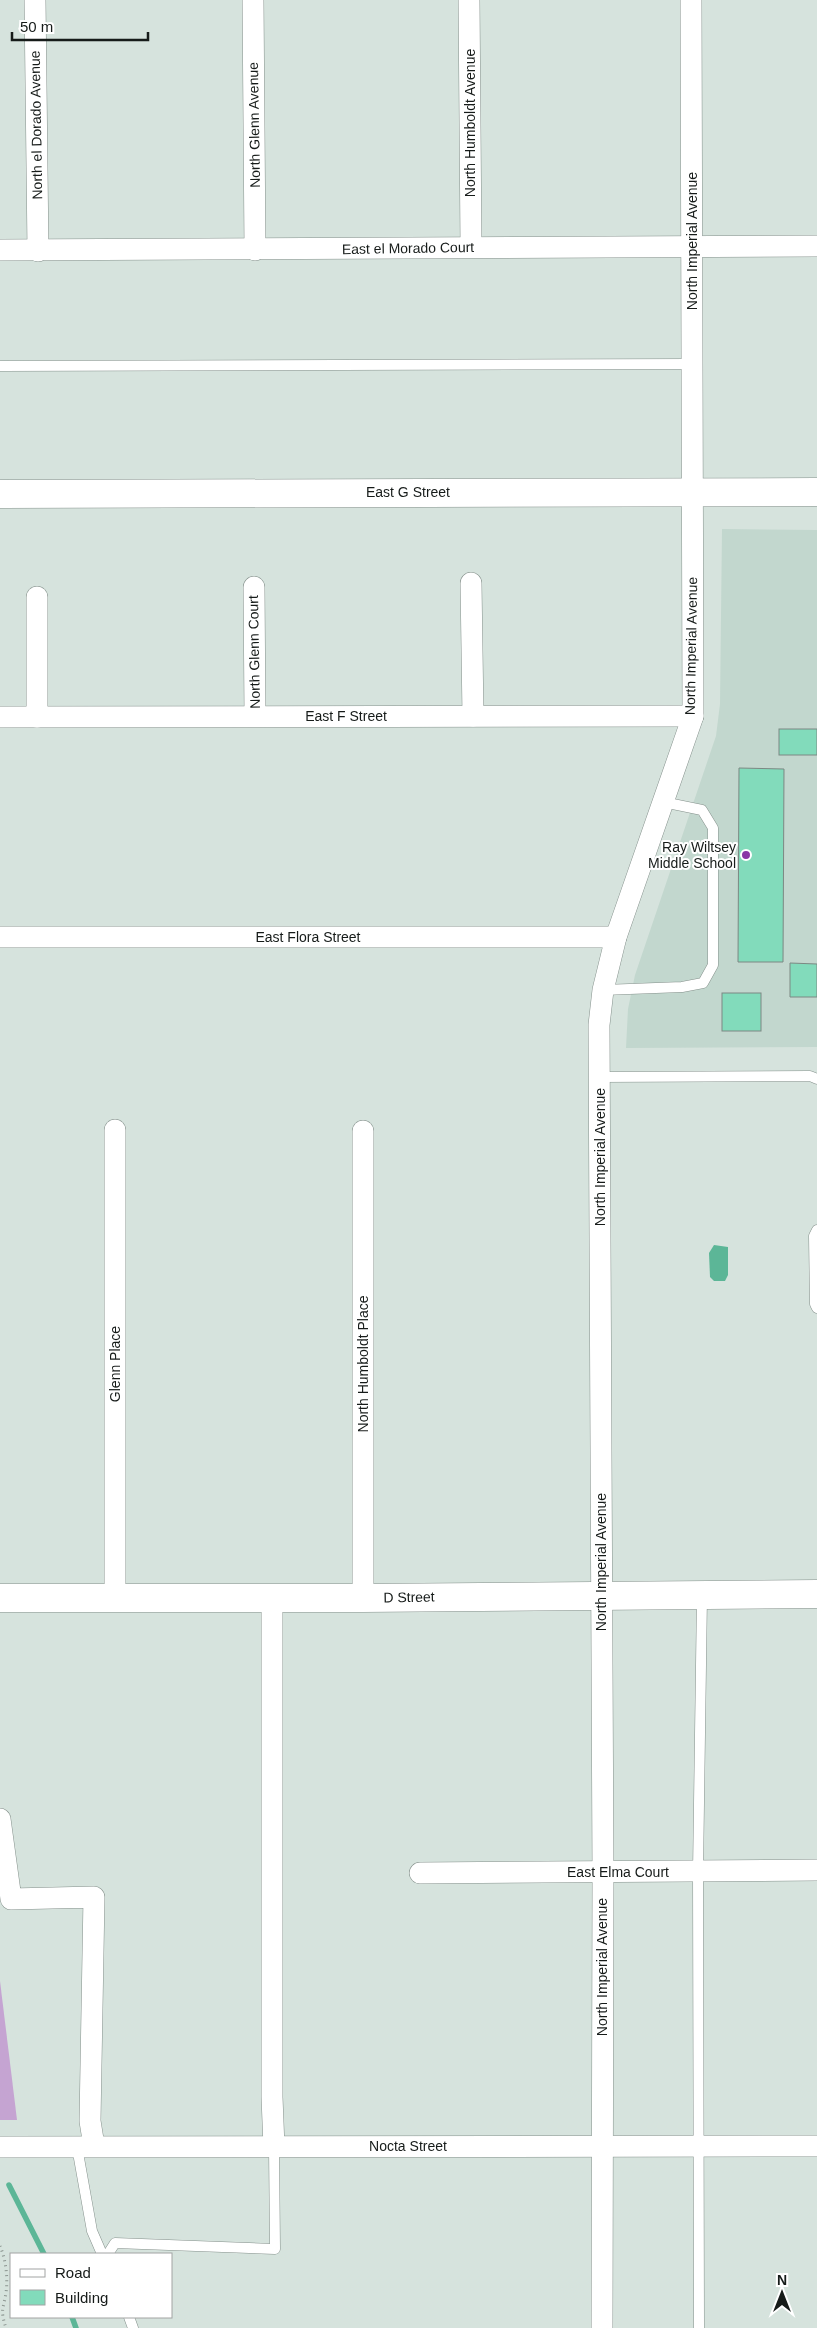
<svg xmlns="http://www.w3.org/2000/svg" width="817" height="2328" viewBox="0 0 817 2328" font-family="Arial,sans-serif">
  <rect width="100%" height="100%" fill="#d6e3dd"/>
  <polygon fill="#c2d7ce" points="722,529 817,530 817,1047 626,1048 628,1009 635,975 716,736 720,704"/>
  <polygon fill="#c5a4d2" points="0,1981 17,2120 0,2120"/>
  <polygon fill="#5cb697" points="714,1245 728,1247 728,1275 725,1281 714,1281 710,1277 709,1253"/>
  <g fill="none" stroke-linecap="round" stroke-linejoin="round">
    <g stroke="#5cb697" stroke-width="5.5">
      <polyline points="9,2185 44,2254"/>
      <polyline points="72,2317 76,2328"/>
    </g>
  </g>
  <g fill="#82dbbb" stroke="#7c8883">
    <rect x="779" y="729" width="38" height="26"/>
    <polygon points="739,768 784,769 783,962 738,962"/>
    <polygon points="790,963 817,964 817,997 790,997"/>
    <rect x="722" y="993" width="39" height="38"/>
  </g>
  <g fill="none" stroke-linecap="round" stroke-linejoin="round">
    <defs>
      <g id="lane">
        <polyline points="0,366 692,364"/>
        <polyline points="603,990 682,987 703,983 713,965 713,828 702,810 663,802"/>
        <polyline points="599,1077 810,1076 817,1079"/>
        <polyline points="817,1230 814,1236 815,1304 817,1308"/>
        <polyline points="77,2147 92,2231 102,2254"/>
        <polyline points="108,2254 115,2243 275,2249 274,2147"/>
        <polyline points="129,2317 133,2328"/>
        <polyline points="699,2328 698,1872 702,1596"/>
      </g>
      <g id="street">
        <polyline points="35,0 38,251"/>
        <polyline points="253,0 255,250"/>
        <polyline points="469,0 471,246"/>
        <polyline points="0,250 817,246"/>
        <polyline points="471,583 473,716"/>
        <polyline points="254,587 255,716"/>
        <polyline points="37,597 37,717"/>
        <polyline points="0,717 693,716"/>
        <polyline points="0,937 616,937"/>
        <polyline points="115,1130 115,1598"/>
        <polyline points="272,1598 272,2097 274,2147"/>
        <polyline points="363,1598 363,1131"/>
        <polyline points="0,1819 11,1899 94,1897 90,2121 94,2146"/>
        <polyline points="420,1873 817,1870"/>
        <polyline points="0,2147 817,2146"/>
        <polyline points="602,2328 603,1873 599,1025 603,990 616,937 693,716 691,0"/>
      </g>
      <g id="secondary">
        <polyline points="0,494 817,492"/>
        <polyline points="0,1598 363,1598 817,1594"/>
      </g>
    </defs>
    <use href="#lane" stroke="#84908b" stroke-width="11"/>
    <use href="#street" stroke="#84908b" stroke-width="22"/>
    <use href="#secondary" stroke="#84908b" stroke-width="29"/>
    <path stroke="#8b9590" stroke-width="3" stroke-dasharray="1 4" stroke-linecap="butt" d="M 0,2246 C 6,2260 8,2278 6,2293 C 3,2311 0,2309 6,2328"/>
    <use href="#lane" stroke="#fff" stroke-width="10"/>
    <use href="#street" stroke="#fff" stroke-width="21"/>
    <use href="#secondary" stroke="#fff" stroke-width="28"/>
  </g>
  <circle fill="#8a37a6" stroke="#fff" stroke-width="2" cx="746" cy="855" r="5"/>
  <g text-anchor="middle" stroke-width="4" stroke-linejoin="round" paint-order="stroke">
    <g font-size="14" fill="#161b19" stroke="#fff">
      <text transform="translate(470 123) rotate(-90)" y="5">North Humboldt Avenue</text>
      <text transform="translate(36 125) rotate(-91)" y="5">North el Dorado Avenue</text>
      <text transform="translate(254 125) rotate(-91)" y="5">North Glenn Avenue</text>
      <text transform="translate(692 241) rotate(-90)" y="5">North Imperial Avenue</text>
      <text transform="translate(408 248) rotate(-1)" y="5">East el Morado Court</text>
      <text x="408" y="497">East G Street</text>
      <text transform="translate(691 646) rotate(-89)" y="5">North Imperial Avenue</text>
      <text transform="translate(254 652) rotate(-91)" y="5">North Glenn Court</text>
      <text x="346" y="721">East F Street</text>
      <text x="308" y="942">East Flora Street</text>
      <text transform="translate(600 1157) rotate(-90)" y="5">North Imperial Avenue</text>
      <text transform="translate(115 1364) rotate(-90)" y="5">Glenn Place</text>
      <text transform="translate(363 1364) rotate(-90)" y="5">North Humboldt Place</text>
      <text transform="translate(601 1562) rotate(-90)" y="5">North Imperial Avenue</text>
      <text transform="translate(409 1597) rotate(-1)" y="5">D Street</text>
      <text x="618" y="1877">East Elma Court</text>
      <text transform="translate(602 1967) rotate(-90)" y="5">North Imperial Avenue</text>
      <text x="408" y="2151">Nocta Street</text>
    </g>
    <g font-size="14" fill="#161b19" stroke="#fff" text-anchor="end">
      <text x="736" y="852">Ray Wiltsey<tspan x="736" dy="16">Middle School</tspan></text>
    </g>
  </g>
  <rect x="10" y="2253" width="162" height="65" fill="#ffffff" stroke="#a2a4a3"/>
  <rect x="20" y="2269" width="25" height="8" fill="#ffffff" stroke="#a2a4a3"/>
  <text x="55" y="2278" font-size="15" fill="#161b19">Road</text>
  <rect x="20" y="2290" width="25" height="15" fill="#82dbbb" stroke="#a2a4a3"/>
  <text x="55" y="2303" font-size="15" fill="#161b19">Building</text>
  <g transform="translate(782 2293)" stroke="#ffffff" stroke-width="4" paint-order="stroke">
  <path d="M0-4L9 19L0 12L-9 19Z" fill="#161b19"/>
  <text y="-8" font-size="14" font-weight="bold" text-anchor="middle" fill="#161b19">N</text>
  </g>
  <path d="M12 32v8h136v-8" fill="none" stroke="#161b19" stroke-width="2.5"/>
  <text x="20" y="32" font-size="15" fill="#161b19" stroke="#ffffff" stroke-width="4" paint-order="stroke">50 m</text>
</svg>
